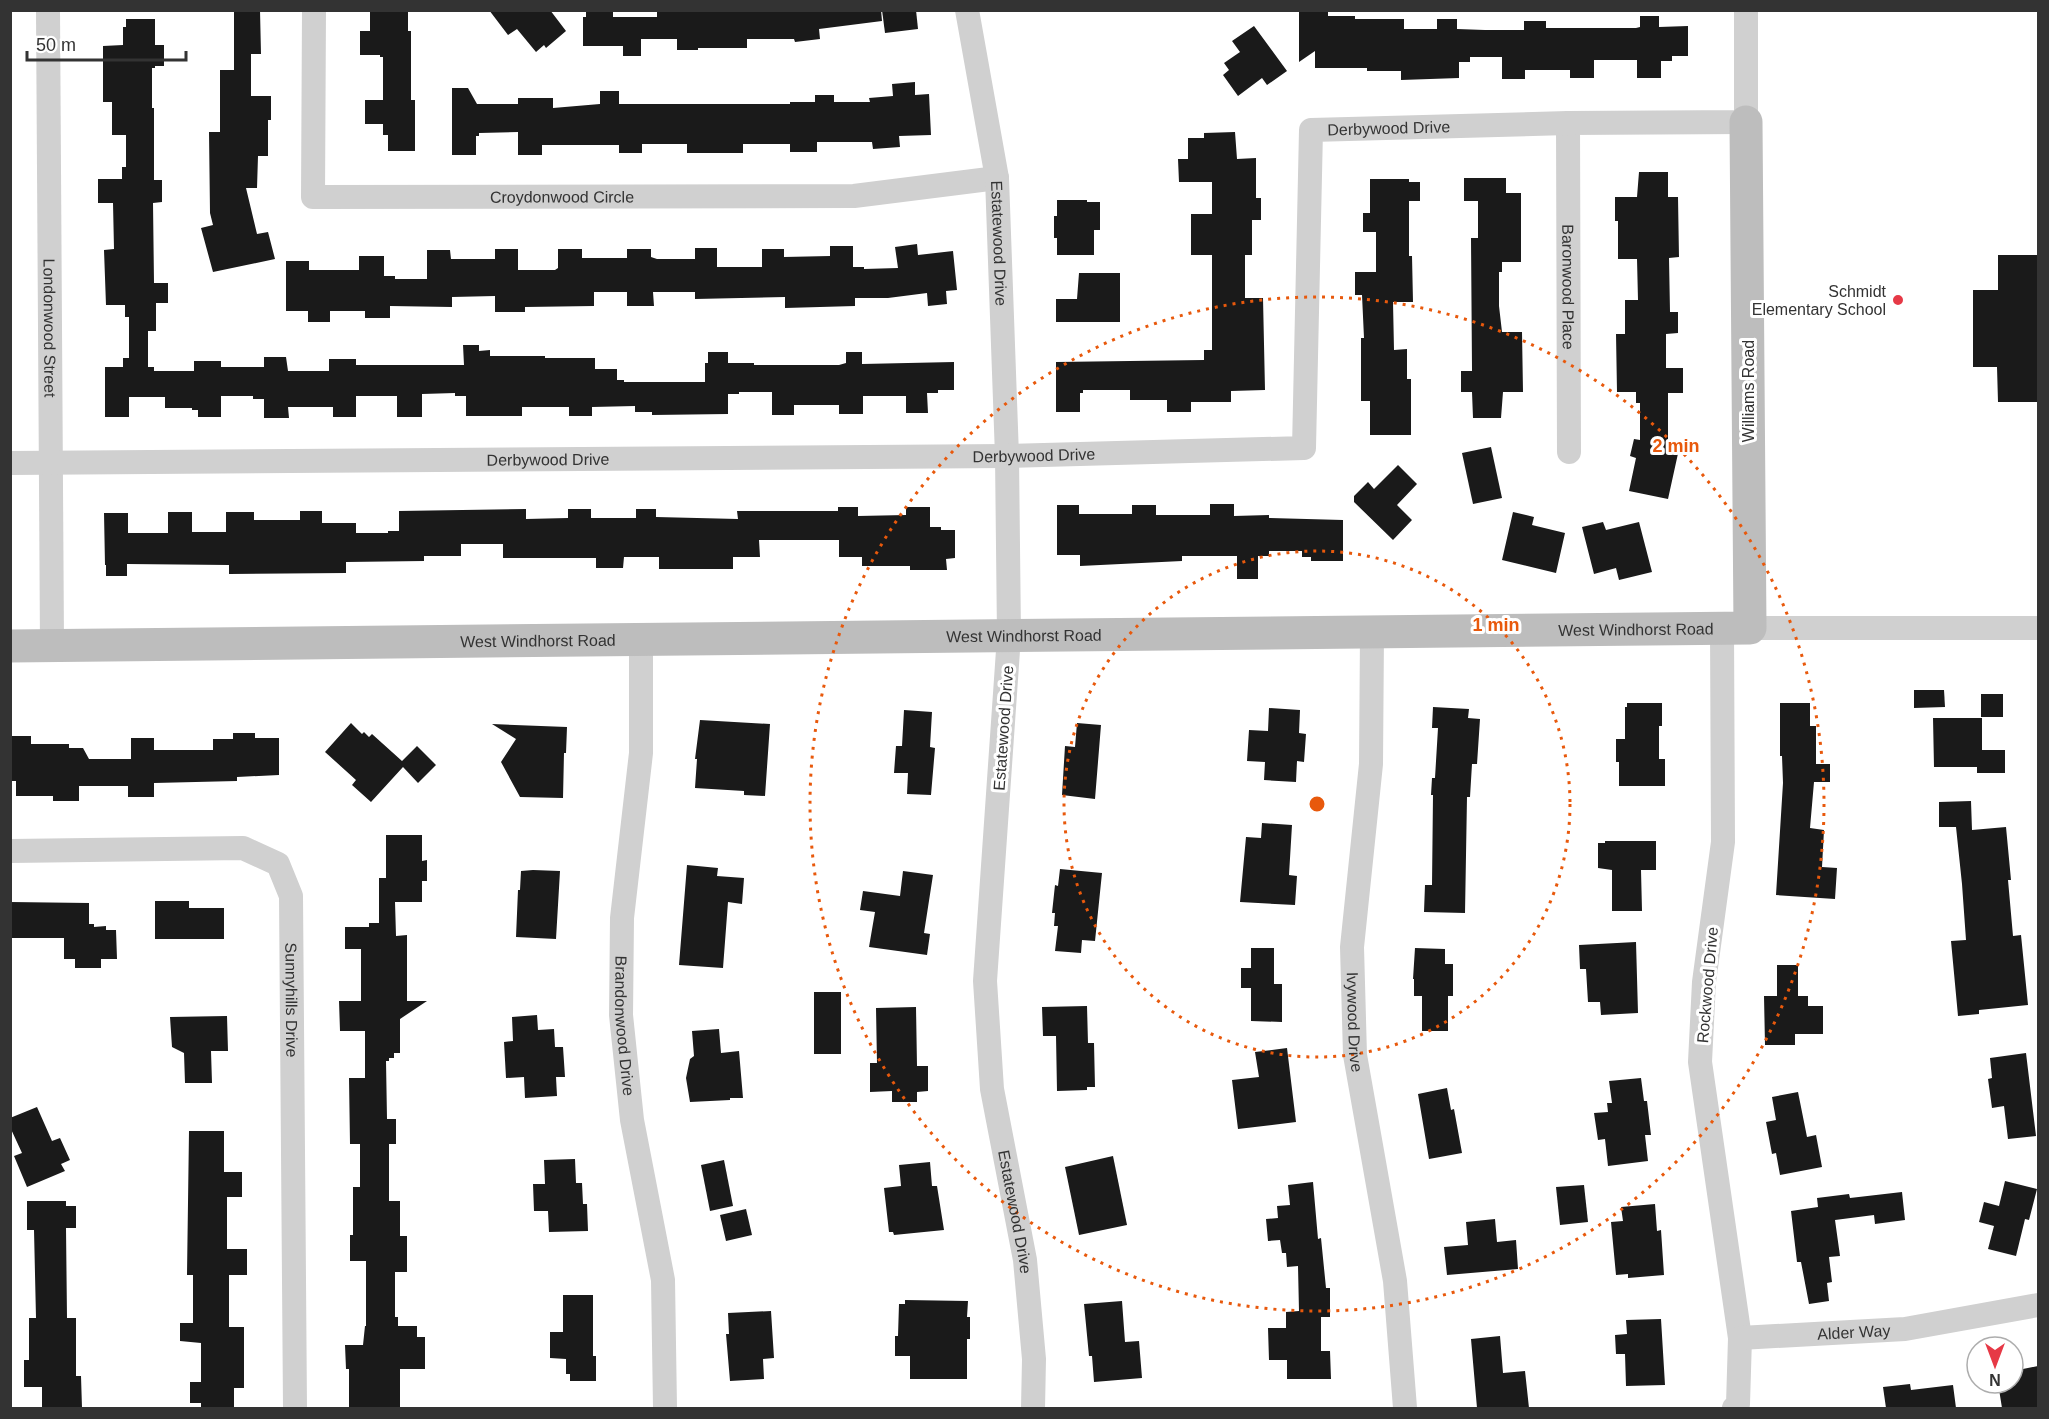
<svg xmlns="http://www.w3.org/2000/svg" width="2049" height="1419" viewBox="0 0 2049 1419" font-family="Helvetica,sans-serif">
  <rect width="100%" height="100%" fill="#fff"/>
  <g fill="#1a1a1a">
    <polygon points="234,10 260,10 261,54 251,54 251,96 271,96 271,120 268,120 268,156 258,156 257,188 246,188 257,234 268,232 275,259 213,272 201,228 213,225 210,213 209,132 220,132 220,70 234,70"/>
    <polygon points="370,10 408,10 408,31 411,31 411,100 415,100 415,151 388,151 388,135 383,135 383,124 365,124 365,100 383,100 383,57 380,57 380,55 360,55 360,31 370,31"/>
    <polygon points="489,10 550,10 566,31 546,48 544,45 536,52 517,29 508,35"/>
    <polygon points="586,10 613,12 613,17 657,17 657,12 672,12 672,10 881,10 882,21 819,29 820,39 795,42 794,39 747,39 747,48 698,48 698,50 677,50 677,39 641,39 641,56 623,56 623,46 583,46 583,17 586,17"/>
    <polygon points="882,10 916,10 918,29 885,33"/>
    <polygon points="1299,10 1328,10 1328,16 1355,16 1355,19 1404,19 1404,29 1437,29 1437,19 1457,19 1457,29 1485,30 1524,30 1524,21 1546,21 1546,28 1636,28 1640,27 1640,16 1659,16 1659,27 1688,26 1688,56 1672,56 1672,61 1661,61 1661,78 1637,78 1637,60 1594,60 1594,78 1570,78 1570,70 1525,70 1525,79 1502,79 1502,57 1470,57 1470,62 1459,62 1459,78 1401,80 1401,71 1367,71 1367,68 1315,68 1315,51 1299,62"/>
    <polygon points="126,19 155,19 155,45 164,45 164,66 155,66 155,68 152,68 152,108 154,108 154,180 162,180 162,202 153,203 154,283 168,283 168,303 156,303 156,331 148,331 148,367 154,367 154,371 194,371 194,361 221,361 221,367 264,367 264,357 286,357 288,371 329,371 329,359 356,359 356,365 464,365 463,345 479,345 479,351 490,350 490,356 545,356 545,358 595,358 595,369 617,369 617,380 624,380 624,382 705,382 705,363 708,363 708,352 728,352 728,363 754,363 754,365 839,365 846,363 846,352 862,352 862,364 954,362 954,390 938,390 938,393 927,393 928,413 906,413 906,396 863,396 863,414 839,414 839,405 794,405 794,415 772,415 772,392 739,392 739,394 728,394 728,414 652,415 652,412 635,412 635,406 592,407 592,416 569,416 569,407 522,407 522,416 466,416 466,396 455,396 455,393 422,394 422,417 397,417 397,396 356,396 356,417 333,417 333,407 288,407 289,418 264,418 264,399 253,399 253,396 221,396 221,417 198,417 198,410 192,410 192,408 165,408 165,397 129,397 129,417 105,417 105,367 123,367 123,358 129,358 129,317 125,317 125,305 106,305 104,250 114,249 113,203 98,203 98,179 122,179 122,167 126,167 126,135 112,135 112,102 103,102 103,46 123,45 123,27 126,27"/>
    <polygon points="1254,26 1287,71 1267,85 1262,78 1238,96 1223,75 1229,70 1224,63 1240,52 1232,41"/>
    <polygon points="915,82 915,95 929,94 931,135 899,136 900,147 873,149 872,142 817,142 817,152 790,152 790,144 743,144 743,153 687,153 687,144 642,144 642,153 619,153 619,145 542,145 542,155 518,155 518,132 479,133 479,136 476,136 476,155 452,155 452,88 468,88 477,104 518,104 518,98 553,98 553,108 600,104 600,91 619,91 619,104 790,104 790,102 815,102 815,95 834,95 834,102 870,102 869,98 893,96 892,84"/>
    <polygon points="1235,132 1237,159 1256,158 1256,198 1261,198 1261,220 1252,220 1252,255 1245,255 1245,298 1263,298 1265,390 1231,391 1231,402 1191,402 1191,412 1167,412 1167,400 1130,400 1130,390 1083,390 1083,393 1080,393 1080,412 1056,412 1056,362 1204,360 1204,350 1212,350 1212,255 1191,255 1191,214 1212,214 1212,182 1179,182 1178,159 1188,159 1188,138 1204,138 1204,133"/>
    <polygon points="1639,172 1668,172 1668,197 1678,197 1679,257 1669,258 1670,312 1678,312 1678,333 1666,334 1666,368 1683,368 1683,393 1668,393 1668,447 1679,449 1668,499 1629,491 1636,458 1630,456 1634,439 1640,440 1640,403 1636,403 1636,392 1617,392 1616,334 1625,334 1625,300 1638,300 1637,259 1618,259 1618,221 1615,221 1615,197 1637,197"/>
    <polygon points="1464,178 1506,178 1506,193 1521,193 1521,262 1502,262 1502,272 1499,272 1499,306 1502,332 1522,332 1523,392 1503,392 1501,418 1473,418 1472,392 1461,392 1461,371 1472,371 1472,369 1471,238 1478,238 1478,201 1464,201"/>
    <polygon points="1370,179 1409,179 1409,182 1420,182 1420,201 1409,201 1409,256 1412,256 1413,302 1393,302 1394,350 1407,349 1407,379 1411,379 1411,435 1370,435 1370,401 1361,401 1361,338 1364,338 1362,295 1355,295 1355,272 1376,272 1376,232 1363,232 1363,213 1370,213"/>
    <polygon points="1057,200 1087,200 1087,202 1100,202 1100,230 1094,230 1094,255 1057,255 1057,238 1054,238 1054,216 1057,216"/>
    <polygon points="917,244 918,255 953,251 957,290 946,291 947,304 928,306 927,293 888,298 855,298 855,306 785,308 785,297 695,299 695,292 653,292 654,306 627,306 627,292 594,292 594,306 525,307 525,312 495,312 495,296 452,297 452,307 390,306 390,318 365,318 365,311 330,311 330,322 308,322 308,311 286,311 286,261 309,261 309,270 359,270 359,256 384,256 384,276 395,276 395,279 427,279 427,250 450,250 451,259 495,259 495,249 518,249 518,270 555,270 558,268 558,249 582,249 582,258 627,258 627,249 651,249 651,257 657,259 695,259 695,248 717,248 717,267 762,267 762,249 784,249 784,257 830,256 830,246 853,246 853,267 864,267 864,269 898,268 895,247"/>
    <polygon points="1998,255 2038,255 2038,402 1998,402 1997,367 1973,367 1973,290 1998,290"/>
    <polygon points="1079,273 1120,273 1120,322 1056,322 1056,299 1077,299"/>
    <polygon points="1491,447 1502,498 1473,504 1462,453"/>
    <polygon points="1398,465 1417,484 1397,505 1412,520 1393,540 1354,502 1354,496 1368,482 1374,489"/>
    <polygon points="1210,504 1234,504 1234,516 1269,515 1269,518 1343,520 1343,561 1311,561 1311,557 1302,557 1302,551 1269,551 1269,556 1258,556 1258,579 1237,579 1237,556 1182,556 1182,561 1080,566 1080,555 1057,555 1057,505 1079,505 1079,514 1132,514 1132,505 1156,505 1156,515 1210,515"/>
    <polygon points="838,507 858,507 858,516 906,515 906,507 930,507 930,527 941,527 941,530 955,530 955,558 946,559 947,570 910,570 910,566 862,566 862,557 839,557 839,540 759,540 760,557 733,557 733,569 659,569 659,557 624,557 623,568 596,568 596,558 503,558 503,544 461,544 461,556 424,556 424,561 346,562 346,573 229,574 229,565 127,564 127,576 106,576 106,565 105,565 104,513 128,513 128,533 168,533 168,512 192,512 192,532 226,532 226,512 254,512 254,520 300,520 300,511 322,511 322,523 356,523 356,533 388,533 388,531 399,531 399,511 526,509 526,519 568,518 568,509 591,509 591,518 636,518 636,509 656,509 656,517 738,519 737,511 838,511"/>
    <polygon points="1513,512 1534,517 1532,525 1565,533 1556,573 1502,560"/>
    <polygon points="1603,522 1606,530 1639,522 1652,572 1619,580 1616,568 1594,574 1582,527"/>
    <polygon points="1914,690 1944,690 1945,707 1914,708"/>
    <rect x="1981" y="694" width="22" height="23"/>
    <polygon points="1627,703 1662,703 1662,726 1659,726 1659,759 1665,759 1665,786 1619,786 1619,762 1616,762 1616,739 1625,739 1625,707 1627,707"/>
    <polygon points="1780,703 1810,703 1810,726 1816,726 1816,764 1830,764 1830,782 1814,782 1810,828 1824,830 1822,867 1837,868 1835,899 1776,895 1783,783 1782,756 1780,756"/>
    <polygon points="1433,707 1469,709 1468,718 1480,719 1477,764 1472,764 1470,797 1467,797 1465,913 1424,912 1425,885 1432,885 1433,795 1431,795 1432,778 1435,778 1438,728 1432,728"/>
    <polygon points="1269,708 1300,710 1299,733 1306,734 1304,762 1297,761 1296,782 1264,780 1265,762 1247,761 1249,730 1268,731"/>
    <polygon points="904,710 932,712 930,747 935,748 931,795 907,794 908,773 894,773 896,746 902,746"/>
    <polygon points="1933,718 1982,718 1982,750 2005,750 2005,773 1977,773 1977,767 1934,767"/>
    <polygon points="700,720 770,724 765,796 744,795 744,791 695,788 697,759 695,759"/>
    <polygon points="351,723 362,734 364,732 369,737 372,734 402,761 417,746 436,765 418,783 403,767 371,802 352,785 356,780 325,752"/>
    <polygon points="1077,723 1101,725 1095,799 1062,795 1065,746 1075,747"/>
    <polygon points="492,724 567,727 566,753 564,753 563,798 520,797 501,762 516,739"/>
    <polygon points="233,733 255,733 255,738 279,738 279,775 237,777 237,781 154,783 154,797 128,797 128,786 79,786 79,801 53,801 53,796 16,796 16,781 10,781 10,736 31,736 31,744 69,744 69,748 83,748 89,759 131,759 131,738 154,738 154,750 213,750 213,739 233,739"/>
    <polygon points="1971,801 1972,830 2006,827 2011,880 2008,880 2013,936 2021,935 2028,1005 1979,1010 1979,1014 1958,1016 1951,941 1966,940 1962,884 1956,827 1939,827 1939,802"/>
    <polygon points="1262,823 1292,825 1289,875 1297,876 1295,905 1240,902 1246,837 1261,838"/>
    <polygon points="386,835 422,835 422,861 427,860 427,881 422,881 422,902 395,902 396,936 407,935 407,1001 427,1001 400,1019 400,1053 394,1053 394,1058 389,1058 389,1061 386,1061 387,1119 396,1119 396,1144 389,1144 389,1201 400,1201 400,1236 407,1236 407,1272 395,1272 395,1317 398,1317 398,1326 417,1326 417,1337 425,1337 425,1369 400,1369 400,1408 349,1408 349,1369 346,1369 345,1345 363,1345 365,1326 366,1326 366,1261 350,1261 350,1235 353,1235 353,1187 360,1187 360,1144 350,1144 349,1078 365,1078 365,1031 340,1031 339,1001 361,1001 361,949 345,949 345,927 369,927 369,923 379,923 379,878 386,878"/>
    <polygon points="1605,841 1656,841 1656,870 1641,870 1642,911 1612,911 1612,870 1598,868 1598,843 1605,843"/>
    <polygon points="687,865 718,868 717,876 744,878 742,904 728,902 723,968 679,965"/>
    <polygon points="1060,869 1102,873 1095,941 1082,940 1081,953 1055,951 1058,926 1054,926 1055,913 1052,913 1055,885 1058,886"/>
    <polygon points="533,870 560,871 556,939 516,937 518,890 520,890 521,871"/>
    <polygon points="903,871 933,875 924,933 930,934 927,955 869,947 875,912 860,910 863,891 900,896"/>
    <polygon points="155,901 189,901 189,908 224,908 224,939 155,939"/>
    <polygon points="10,902 89,903 89,924 94,924 94,927 106,926 106,930 116,930 117,959 101,959 101,968 75,968 75,959 64,959 64,938 10,938"/>
    <polygon points="1636,942 1638,1013 1601,1015 1600,1002 1588,1002 1586,969 1580,969 1579,945"/>
    <polygon points="1251,948 1274,948 1274,984 1282,984 1282,1022 1251,1021 1251,988 1241,988 1241,968 1251,968"/>
    <polygon points="1415,948 1445,949 1445,964 1453,964 1453,996 1448,996 1448,1031 1422,1031 1422,996 1414,996 1414,979 1413,979"/>
    <polygon points="1777,965 1798,965 1798,996 1808,996 1808,1006 1823,1006 1823,1034 1795,1034 1795,1045 1765,1045 1764,996 1777,996"/>
    <rect x="814" y="992" width="27" height="62"/>
    <polygon points="1087,1006 1088,1043 1094,1043 1095,1087 1087,1087 1087,1090 1057,1091 1056,1036 1043,1036 1042,1007"/>
    <polygon points="916,1007 917,1066 928,1066 928,1091 917,1092 917,1102 892,1102 892,1091 870,1092 870,1063 877,1063 876,1008"/>
    <polygon points="537,1015 538,1030 554,1029 555,1047 563,1047 565,1077 556,1077 557,1096 525,1098 524,1077 506,1078 504,1042 513,1041 512,1017"/>
    <polygon points="227,1016 228,1051 211,1051 212,1083 185,1083 184,1053 172,1047 170,1017"/>
    <polygon points="719,1029 721,1053 739,1051 743,1098 730,1098 730,1100 690,1102 686,1078 690,1059 694,1056 692,1031"/>
    <polygon points="1287,1048 1296,1122 1238,1129 1232,1080 1259,1077 1255,1052"/>
    <polygon points="2026,1053 2036,1136 2008,1139 2004,1106 1992,1108 1988,1079 1992,1078 1990,1058"/>
    <polygon points="1641,1078 1644,1101 1647,1101 1651,1135 1645,1135 1648,1161 1608,1166 1605,1139 1598,1140 1594,1113 1608,1112 1607,1103 1612,1103 1609,1081"/>
    <polygon points="1447,1088 1451,1110 1454,1109 1462,1153 1429,1159 1418,1094"/>
    <polygon points="1798,1092 1807,1137 1816,1135 1822,1167 1780,1175 1776,1153 1772,1154 1766,1122 1776,1120 1772,1097"/>
    <polygon points="37,1107 52,1141 60,1138 70,1160 61,1164 65,1171 27,1187 14,1156 22,1153 10,1127 10,1118"/>
    <polygon points="189,1131 224,1131 224,1172 242,1172 242,1197 227,1197 227,1249 247,1249 247,1275 229,1275 229,1327 244,1327 244,1388 234,1388 234,1408 201,1408 201,1403 190,1403 190,1382 201,1382 201,1343 180,1341 180,1323 193,1323 193,1275 187,1275"/>
    <polygon points="1113,1156 1127,1225 1079,1235 1065,1167"/>
    <polygon points="575,1159 576,1183 582,1183 583,1204 587,1204 588,1231 549,1232 548,1211 534,1211 533,1184 545,1184 544,1160"/>
    <polygon points="724,1160 733,1206 710,1211 701,1165"/>
    <polygon points="930,1162 932,1186 937,1186 944,1230 894,1235 893,1232 889,1232 884,1188 901,1186 899,1165"/>
    <polygon points="2005,1181 2037,1189 2029,1220 2025,1219 2016,1256 1988,1249 1994,1226 1979,1222 1984,1202 1999,1206"/>
    <polygon points="1313,1182 1318,1239 1321,1238 1326,1288 1330,1288 1330,1317 1321,1317 1321,1351 1330,1351 1331,1379 1287,1379 1287,1360 1269,1360 1268,1328 1286,1328 1286,1312 1299,1311 1298,1266 1287,1267 1286,1253 1282,1253 1280,1240 1268,1241 1266,1219 1278,1218 1277,1206 1290,1205 1288,1185"/>
    <polygon points="1584,1185 1588,1222 1560,1225 1556,1187"/>
    <polygon points="1902,1192 1905,1220 1875,1224 1874,1215 1835,1220 1840,1256 1829,1257 1832,1282 1827,1283 1829,1301 1809,1304 1801,1262 1797,1262 1791,1211 1818,1207 1817,1198 1849,1194 1850,1198"/>
    <polygon points="27,1201 66,1201 66,1206 76,1206 76,1228 66,1228 67,1318 76,1318 76,1376 81,1376 82,1408 42,1408 42,1387 24,1387 24,1360 29,1360 29,1318 36,1318 34,1230 27,1230"/>
    <polygon points="1655,1204 1657,1231 1661,1230 1664,1275 1628,1278 1628,1274 1616,1275 1611,1222 1623,1221 1621,1207"/>
    <polygon points="746,1209 752,1235 726,1241 720,1215"/>
    <polygon points="1495,1219 1497,1242 1516,1240 1518,1269 1447,1275 1444,1247 1468,1245 1466,1222"/>
    <polygon points="563,1295 593,1295 593,1356 596,1356 596,1381 570,1381 570,1374 566,1374 566,1359 550,1358 550,1332 563,1332"/>
    <polygon points="905,1300 968,1301 967,1317 970,1317 970,1339 967,1339 967,1379 910,1379 910,1356 895,1356 895,1336 898,1336 899,1304 905,1304"/>
    <polygon points="1122,1301 1125,1342 1139,1341 1142,1378 1094,1382 1092,1356 1089,1356 1084,1304"/>
    <polygon points="771,1311 774,1358 763,1359 764,1379 730,1381 726,1334 729,1334 728,1313"/>
    <polygon points="1661,1319 1665,1385 1626,1386 1625,1354 1616,1354 1615,1335 1627,1334 1626,1320"/>
    <polygon points="1500,1336 1503,1373 1525,1371 1529,1408 1477,1408 1471,1339"/>
    <polygon points="2038,1366 2038,1408 2002,1408 1998,1383 2013,1383 2013,1371"/>
    <polygon points="1910,1384 1911,1390 1953,1385 1956,1408 1886,1408 1883,1387"/>
  </g>
  <g fill="none" stroke-linecap="round" stroke-linejoin="round">
    <g stroke="#d0d0d0" stroke-width="24">
      <path id="s1" d="M 48,10 L 52,645"/>
      <path id="s2" d="M 314,10 L 313,197 L 854,196 L 997,178"/>
      <path id="s3" d="M 967,10 L 997,178 L 1007,456 L 1009,636 L 985,981 L 992,1089 L 1025,1260 L 1034,1359 L 1033,1408"/>
      <path id="s4" d="M 1568,123 L 1569,452"/>
      <path id="s5" d="M 10,463 L 1007,456 L 1304,448 L 1311,130 L 1568,123 L 1746,122 L 1746,10"/>
      <polyline points="1750,628 2038,628"/>
      <polyline points="1722,629 1723,842 1704,982 1700,1062 1740,1338 1738,1404 1734,1408"/>
      <path id="s6" d="M 1372,633 L 1371,764 L 1352,947 L 1355,1055 L 1395,1281 L 1405,1408"/>
      <path id="s7" d="M 641,640 L 641,753 L 622,918 L 621,1015 L 632,1120 L 663,1280 L 665,1408"/>
      <path id="s8" d="M 10,851 L 243,848 L 278,864 L 291,896 L 295,1408"/>
      <path id="s9" d="M 1740,1338 L 1905,1329 L 2038,1305"/>
    </g>
    <path stroke="#bdbdbd" stroke-width="33" id="s10" d="M 10,646 L 1750,628 L 1746,122"/>
  </g>
  <g fill="none" stroke="#e8590c" stroke-width="3" stroke-dasharray="3 6">
    <circle cx="1317" cy="804" r="253"/>
    <circle cx="1317" cy="804" r="507"/>
  </g>
  <circle fill="#e63946" stroke="#fff" stroke-width="2" cx="1898" cy="300" r="6"/>
  <g text-anchor="middle" stroke-width="6" stroke-linejoin="round" paint-order="stroke">
    <g font-size="16" fill="#333" stroke="#fff">
      <text dy="6" stroke="none"><textPath href="#s5" startOffset="1690">Derbywood Drive</textPath></text>
      <text dy="6" stroke="none"><textPath href="#s2" startOffset="436">Croydonwood Circle</textPath></text>
      <text dy="6" stroke="none"><textPath href="#s3" startOffset="236">Estatewood Drive</textPath></text>
      <text dy="6" stroke="none"><textPath href="#s4" startOffset="164">Baronwood Place</textPath></text>
      <text dy="6" stroke="none"><textPath href="#s1" startOffset="318">Londonwood Street</textPath></text>
      <text transform="translate(1748 391) rotate(-90)" y="6">Williams Road</text>
      <text dy="6" stroke="none"><textPath href="#s5" startOffset="1024">Derbywood Drive</textPath></text>
      <text dy="6" stroke="none"><textPath href="#s5" startOffset="538">Derbywood Drive</textPath></text>
      <text dy="6" stroke="none"><textPath href="#s10" startOffset="1626">West Windhorst Road</textPath></text>
      <text dy="6" stroke="none"><textPath href="#s10" startOffset="1014">West Windhorst Road</textPath></text>
      <text dy="6" stroke="none"><textPath href="#s10" startOffset="528">West Windhorst Road</textPath></text>
      <text transform="translate(1003 728) rotate(-86)" y="6">Estatewood Drive</text>
      <text transform="translate(1707 985) rotate(-85)" y="6">Rockwood Drive</text>
      <text dy="6" stroke="none"><textPath href="#s8" startOffset="410">Sunnyhills Drive</textPath></text>
      <text dy="6" stroke="none"><textPath href="#s6" startOffset="390">Ivywood Drive</textPath></text>
      <text dy="6" stroke="none"><textPath href="#s7" startOffset="387">Brandonwood Drive</textPath></text>
      <text dy="6" stroke="none"><textPath href="#s3" startOffset="1208">Estatewood Drive</textPath></text>
      <text dy="6" stroke="none"><textPath href="#s9" startOffset="114">Alder Way</textPath></text>
    </g>
    <g font-size="16" fill="#333" stroke="#fff" text-anchor="end">
      <text x="1886" y="297">Schmidt<tspan x="1886" dy="18">Elementary School</tspan></text>
    </g>
  </g>
  <circle cx="1317" cy="804" r="9" fill="#e8590c" stroke="#fff" stroke-width="3"/>
  <g font-size="18" text-anchor="middle" font-weight="bold" fill="#e8590c" stroke="#fff" stroke-width="6" stroke-linejoin="round" paint-order="stroke">
    <text x="1676" y="452">2 min</text>
    <text x="1496" y="631">1 min</text>
  </g>
  <rect width="2049" height="1419" fill="none" stroke="#333333" stroke-width="24"/>
  <g transform="translate(1995 1365) rotate(180)"><circle r="28" fill="#ffffff" stroke="#adadad" stroke-width="1.5"/>
  <path d="M0-4.5L10 22L0 15L-10 22Z" fill="#e63946"/>
  <text y="-9" font-size="16" font-weight="bold" text-anchor="middle" fill="#333333">N</text>
  </g>
  <path d="M27 51v9h159v-9" fill="none" stroke="#333333" stroke-width="3"/>
  <text x="36" y="51" font-size="18" fill="#333333" stroke="#ffffff" stroke-width="4.5" paint-order="stroke">50 m</text>
</svg>
